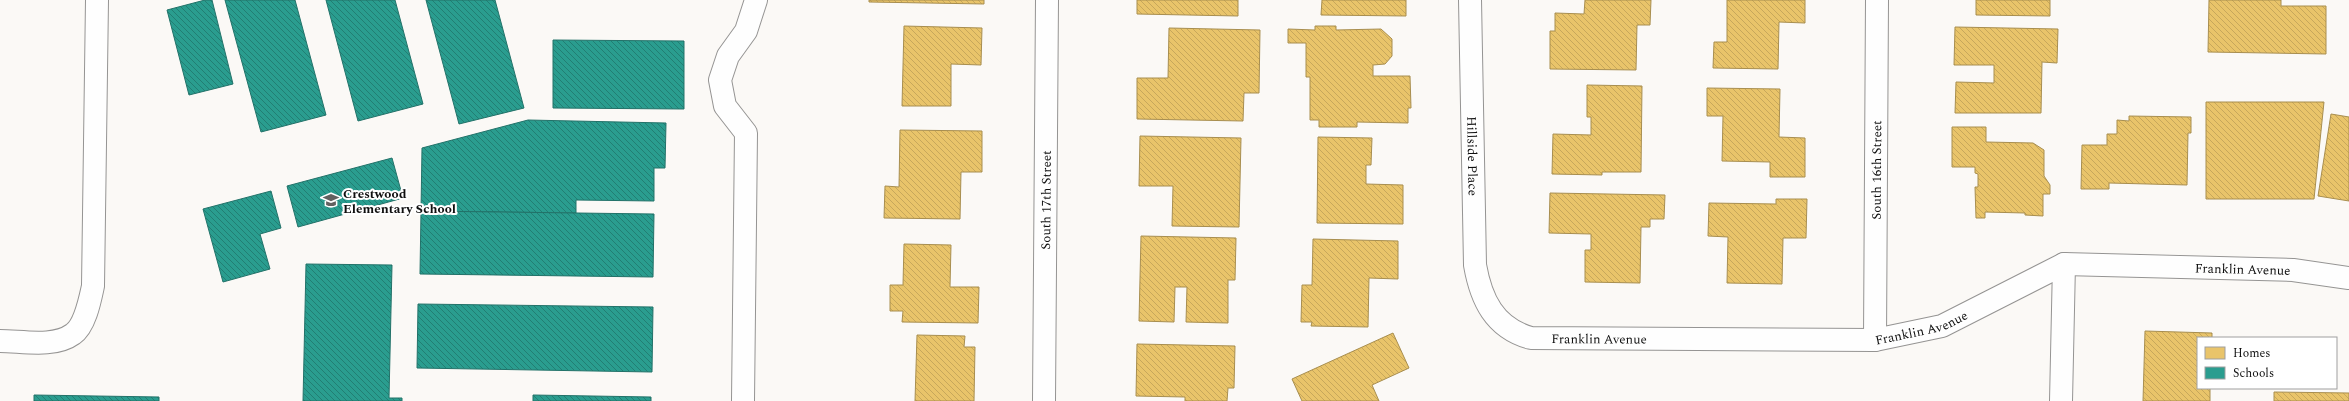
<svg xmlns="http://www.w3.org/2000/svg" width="2349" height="401" viewBox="0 0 2349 401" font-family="Spectral,serif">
  <defs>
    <pattern id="homes-back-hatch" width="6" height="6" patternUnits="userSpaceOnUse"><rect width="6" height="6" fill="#e9c46a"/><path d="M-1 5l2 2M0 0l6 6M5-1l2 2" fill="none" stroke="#c7a75b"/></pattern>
    <pattern id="schools-back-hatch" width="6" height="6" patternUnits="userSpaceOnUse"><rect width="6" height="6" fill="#2a9d8f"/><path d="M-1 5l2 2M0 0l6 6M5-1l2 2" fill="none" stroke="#227e73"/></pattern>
  </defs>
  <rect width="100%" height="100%" fill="#fbf9f6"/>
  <g fill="url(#homes-back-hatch)" stroke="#a88e4f">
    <polygon points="869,0 984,0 984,4 869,2"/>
    <polygon points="1137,0 1238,0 1238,16 1137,14"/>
    <polygon points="1322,0 1406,0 1406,16 1321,15"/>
    <polygon points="1585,0 1651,0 1650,25 1637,25 1636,70 1550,69 1550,31 1555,31 1555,13 1584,14"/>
    <polygon points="1727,0 1805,0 1805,23 1779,22 1778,69 1713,68 1714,42 1727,42"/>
    <polygon points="1976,0 2050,0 2050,16 1976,15"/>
    <polygon points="2209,0 2281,0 2281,6 2326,6 2326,54 2208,52"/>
    <polygon points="904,26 982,28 981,65 951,64 951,106 902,106"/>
    <polygon points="1315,26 1336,26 1336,30 1381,29 1392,39 1392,56 1385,64 1373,65 1373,76 1410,76 1411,108 1408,108 1408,123 1357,122 1357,127 1319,127 1319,120 1310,120 1310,77 1306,77 1306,43 1288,43 1288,29 1315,30"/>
    <polygon points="1955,27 2058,29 2057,63 2042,62 2041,113 1955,113 1956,82 1994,83 1994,65 1954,65"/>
    <polygon points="1169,28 1260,30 1259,93 1244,93 1243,121 1137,119 1137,78 1168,78"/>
    <polygon points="1587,85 1642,86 1641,172 1602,172 1602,175 1552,174 1553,134 1591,135 1591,117 1587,117"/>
    <polygon points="1707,88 1780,89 1779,137 1805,138 1805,177 1770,177 1770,162 1722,161 1723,116 1707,116"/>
    <polygon points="2206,102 2324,102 2314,199 2206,199"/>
    <polygon points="2331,114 2349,117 2349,201 2318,196"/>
    <polygon points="2129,116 2191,117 2191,133 2188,133 2187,185 2109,183 2109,189 2081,189 2082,145 2107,145 2107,134 2117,134 2117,120 2129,121"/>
    <polygon points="1952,127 1986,127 1986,142 2033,143 2044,150 2044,176 2050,185 2050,194 2043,194 2043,216 2025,215 2025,213 1985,212 1985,218 1976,218 1975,187 1978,187 1978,174 1975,173 1975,167 1952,167"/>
    <polygon points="900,130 982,131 982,172 961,172 960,219 884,218 885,186 899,187"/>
    <polygon points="1140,136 1241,138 1239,227 1172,226 1173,186 1139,186"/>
    <polygon points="1318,137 1372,138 1371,165 1366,165 1366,184 1403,185 1403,224 1317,223"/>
    <polygon points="1550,193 1665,195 1664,219 1650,219 1650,227 1641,227 1640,283 1585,282 1585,250 1591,250 1591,234 1549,233"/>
    <polygon points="1776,199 1807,199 1806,238 1783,238 1782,284 1727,283 1728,237 1708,236 1709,203 1776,204"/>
    <polygon points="1141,236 1236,238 1235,280 1228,280 1228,323 1186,322 1187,287 1175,287 1174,322 1139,321"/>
    <polygon points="1313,239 1398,241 1398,279 1369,278 1368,327 1311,326 1312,322 1301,322 1302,285 1312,285"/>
    <polygon points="904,244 951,245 950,287 979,287 978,323 902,322 903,311 890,311 890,285 903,285"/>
    <polygon points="2145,331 2212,333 2212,338 2198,338 2198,388 2210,388 2210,401 2143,401"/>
    <polygon points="1393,333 1409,368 1372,385 1379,401 1302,401 1292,379"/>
    <polygon points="917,335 965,336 964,347 975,347 974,401 915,401"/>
    <polygon points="1137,344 1235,346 1234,388 1228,388 1227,401 1185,401 1185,397 1136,396"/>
    <polygon points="2274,392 2349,393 2349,401 2274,401"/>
  </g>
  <g fill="url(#schools-back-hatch)" stroke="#227269">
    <polygon points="205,0 212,0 233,84 189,95 167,10"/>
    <polygon points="225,0 295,0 326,115 261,132"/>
    <polygon points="326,0 395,0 423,104 358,121"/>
    <polygon points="426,0 495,0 524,108 459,124"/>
    <polygon points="553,40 684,41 684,109 553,108"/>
    <polygon points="528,120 666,123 665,168 654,168 654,201 576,200 576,213 421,211 422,148"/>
    <polygon points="392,158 403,198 298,227 287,186"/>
    <polygon points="271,191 281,228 260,234 270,269 223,282 203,209"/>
    <polygon points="421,211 654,214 653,277 420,274"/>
    <polygon points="306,264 392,265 389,398 402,398 402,401 303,401"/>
    <polygon points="418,304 653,307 652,372 417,368"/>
    <polygon points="34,395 159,397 159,401 34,401"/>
    <polygon points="533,395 651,397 651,401 533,401"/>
  </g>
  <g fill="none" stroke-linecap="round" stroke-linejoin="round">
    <defs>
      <g id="minor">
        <path id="s1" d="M 1470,0 L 1475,265 C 1481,299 1494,328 1531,338 L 1875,340 L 1942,326 L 2064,264 L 2293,270 L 2349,278"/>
        <path id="s2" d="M 1875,340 L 1877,0"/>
        <path d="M 0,341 C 22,341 54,348 73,334 C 85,326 90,300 93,286 L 97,0"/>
        <polyline points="743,401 746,133 725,106 720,80 728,56 746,31 756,0"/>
        <path id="s3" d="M 1044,401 L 1047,0"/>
        <polyline points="2061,401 2064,264"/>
      </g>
    </defs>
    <use href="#minor" stroke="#959493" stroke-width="24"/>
    <use href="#minor" stroke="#fefefe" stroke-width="22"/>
  </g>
  <defs>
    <symbol id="school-bare" viewBox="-9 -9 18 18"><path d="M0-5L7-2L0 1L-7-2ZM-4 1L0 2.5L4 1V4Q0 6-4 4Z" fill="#626160" stroke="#fff" stroke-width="2.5" paint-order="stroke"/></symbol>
  </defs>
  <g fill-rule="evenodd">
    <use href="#school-bare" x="320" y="189" width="22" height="22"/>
  </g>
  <g text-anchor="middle" stroke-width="4" stroke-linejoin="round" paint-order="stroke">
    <g font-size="13" fill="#0f0f0f" stroke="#fff">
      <text dy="5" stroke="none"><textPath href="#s1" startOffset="156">Hillside Place</textPath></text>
      <text dy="5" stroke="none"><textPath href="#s2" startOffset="170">South 16th Street</textPath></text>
      <text dy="5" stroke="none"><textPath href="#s3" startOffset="201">South 17th Street</textPath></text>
      <text dy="5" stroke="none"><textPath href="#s1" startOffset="1091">Franklin Avenue</textPath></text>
      <text dy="5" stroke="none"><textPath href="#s1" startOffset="755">Franklin Avenue</textPath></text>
      <text dy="5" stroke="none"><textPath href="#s1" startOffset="431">Franklin Avenue</textPath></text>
    </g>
    <g font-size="13" font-weight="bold" fill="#0f0f0f" stroke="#fff" text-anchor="start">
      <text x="343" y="198">Crestwood<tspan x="343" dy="15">Elementary School</tspan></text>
    </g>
  </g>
  <rect x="2197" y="337" width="140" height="52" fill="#ffffff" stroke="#9f9f9f"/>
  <rect x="2205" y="347" width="20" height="12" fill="#e9c46a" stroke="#9f9f9f"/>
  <text x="2233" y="357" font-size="12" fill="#0f0f0f">Homes</text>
  <rect x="2205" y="367" width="20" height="12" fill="#2a9d8f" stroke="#9f9f9f"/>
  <text x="2233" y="377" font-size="12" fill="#0f0f0f">Schools</text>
</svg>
